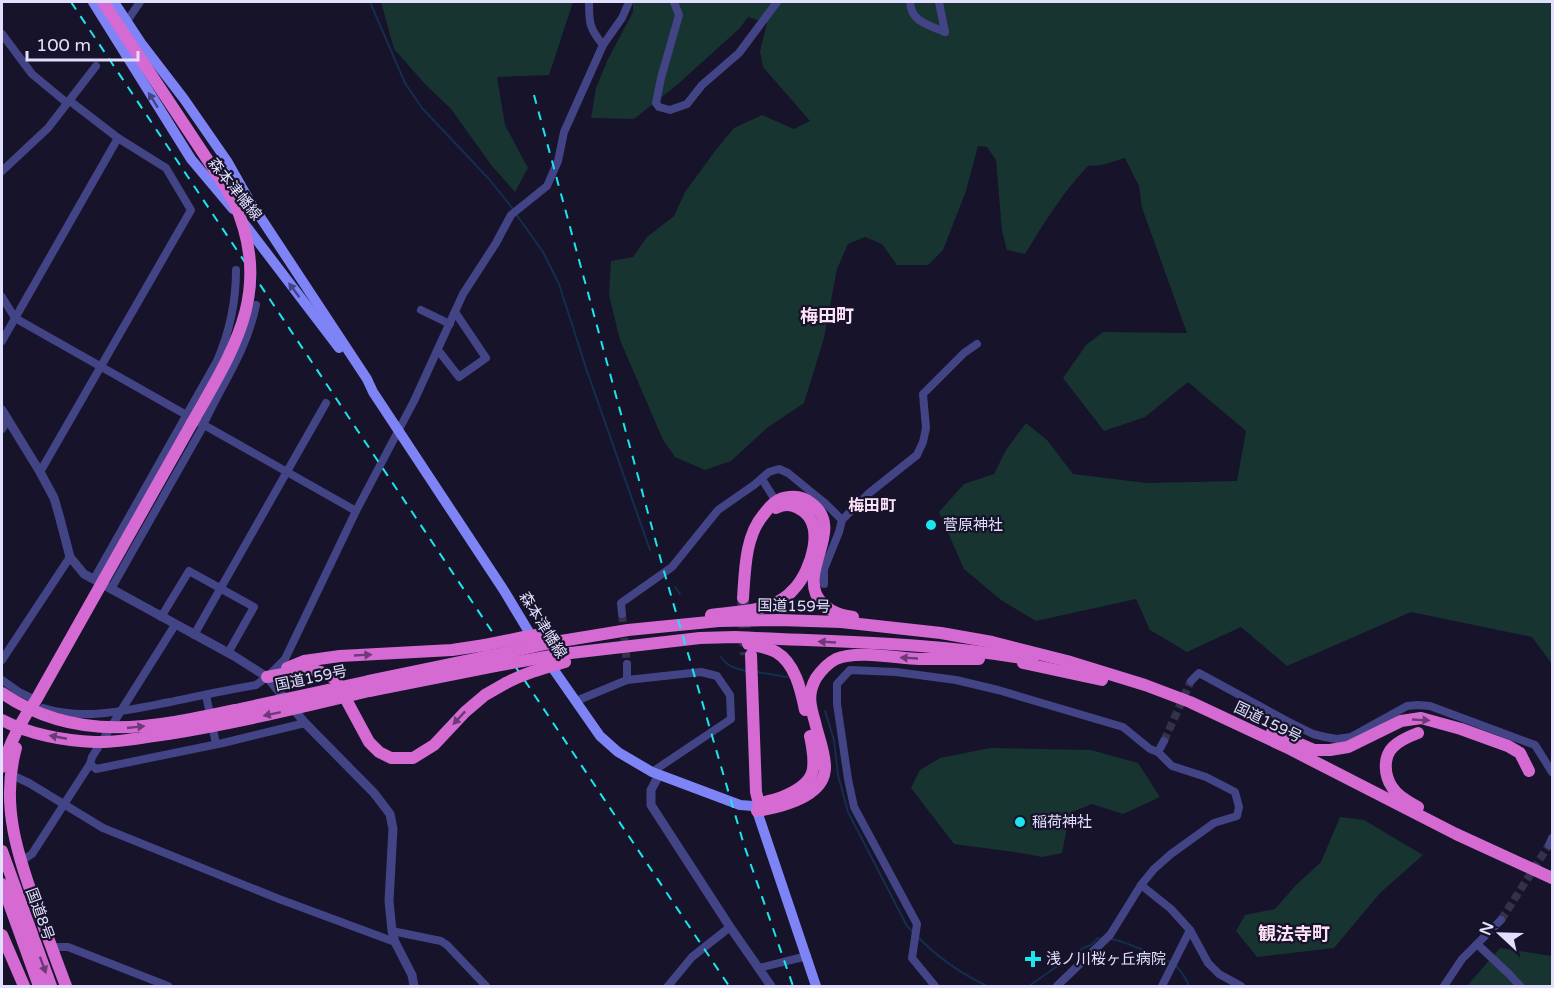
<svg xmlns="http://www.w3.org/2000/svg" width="1554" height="988" viewBox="0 0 1554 988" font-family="'Varela Round','Noto Sans JP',sans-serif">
  <rect width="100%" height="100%" fill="#16132b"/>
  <g fill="#173431">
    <polygon points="381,2 573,2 549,75 497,77 505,125 528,168 515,192 492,166 451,109 425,84 394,49"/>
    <path d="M 633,2 L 1552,2 L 1552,664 L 1532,637 L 1411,612 L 1287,666 L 1241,627 L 1187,652 L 1150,630 L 1136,599 L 1036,621 L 1001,600 L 964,569 L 939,512 L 964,484 L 994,474 L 1006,450 L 1026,423 L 1047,440 L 1073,474 L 1147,483 L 1237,481 L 1246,431 L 1188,382 L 1145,417 L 1104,431 L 1063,378 L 1086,345 L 1103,332 L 1187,333 L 1142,208 L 1139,186 L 1125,158 L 1102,165 L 1088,166 C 1063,192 1044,223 1025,254 L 1007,250 L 1002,231 L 996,160 L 987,147 L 978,146 L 966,191 L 943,250 L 928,265 L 897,265 L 882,244 L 865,237 L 848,244 L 837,269 L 824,338 L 804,403 L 767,428 L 731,461 L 705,470 L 675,457 L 663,440 L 620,340 L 609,295 L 611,261 L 633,257 L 647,237 L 674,216 L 685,192 L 715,151 L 734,128 L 762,115 L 794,129 L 810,121 L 763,67 L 760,51 L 767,23 L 748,17 L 740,28 L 678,84 L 634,119 L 591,118 L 596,88 L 608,59 L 633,12 Z"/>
    <polygon points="990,748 1091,750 1138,763 1160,797 1123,814 1092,804 1070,813 1062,853 1042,857 1021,853 954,844 911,788 920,770 940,758"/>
    <polygon points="1340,817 1364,820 1423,855 1380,893 1334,948 1257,957 1236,931 1245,915 1275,909 1296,885 1321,862"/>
    <polygon points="1500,948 1552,956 1552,986 1467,986"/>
  </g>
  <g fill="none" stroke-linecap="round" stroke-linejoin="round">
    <g stroke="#142e4e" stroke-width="2">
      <polyline points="370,2 405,83 422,108 489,179 513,209"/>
      <polyline points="516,214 543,252 559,284 587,371 650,550"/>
      <polyline points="675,587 680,594"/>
      <path d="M 721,657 C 728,667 736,669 748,671"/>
      <polyline points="757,672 787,677"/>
      <polyline points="825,711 834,740 838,775 848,812 907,926 913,932"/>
      <path d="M 917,936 C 936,956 962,974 987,986"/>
      <path d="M 1110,939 C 1119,939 1169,960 1176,966 C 1181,971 1187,980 1189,986"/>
      <polyline points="1029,986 1083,948 1091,945 1098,938 1101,939"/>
    </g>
    <g stroke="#34324a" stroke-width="8" stroke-dasharray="8 4" stroke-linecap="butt">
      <polyline points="622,614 627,664"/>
      <polyline points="1164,741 1191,681"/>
      <polyline points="1501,920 1549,845"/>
    </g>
    <polyline stroke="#34324a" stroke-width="12" stroke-dasharray="12 6" stroke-linecap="butt" points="743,598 746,655"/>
    <g stroke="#424486" stroke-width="8">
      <path d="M 589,2 C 589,22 589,28 603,45"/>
      <polyline points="674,2 679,15 661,78 656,103 659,107 670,110 687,104 702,85 739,53 777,2"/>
      <path d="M 910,2 C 911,22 929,25 945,32"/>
      <polyline points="939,2 945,32"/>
      <polyline points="127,21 140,2"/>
      <polyline points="2,34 32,74 67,103"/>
      <polyline points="2,171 48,128 96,66"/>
      <polyline points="2,297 15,318 356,511"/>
      <polyline points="421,310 450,324"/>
      <polyline points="2,341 118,138"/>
      <polyline points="438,350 459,377 486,358 455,312"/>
      <polyline points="2,429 8,420"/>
      <polyline points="40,472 191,210 166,168 118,138 70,101"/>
      <polyline points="762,479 777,503"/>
      <path d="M 94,579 L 217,361 C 230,331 236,303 236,270"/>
      <polyline points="824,584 824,569 839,532 842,520 868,494 917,455 923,442 926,428 923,394 964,353 977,344"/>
      <path d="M 111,589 L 201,430 C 220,386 246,354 256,305"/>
      <polyline points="622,614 621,603 672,567 718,510 754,485 769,472 779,469 788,473 826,504 842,520"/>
      <polyline points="161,617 189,571 254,607 228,653"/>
      <polyline points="194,635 326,403"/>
      <polyline points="2,660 70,557"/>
      <polyline points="627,664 627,680"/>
      <polyline points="2,680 19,692 36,700"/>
      <polyline points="1191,681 1199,673 1287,721 1313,734 1325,737 1337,739 1351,737 1407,706 1418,705 1430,706 1535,745 1552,772"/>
      <polyline points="206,695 216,744"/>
      <polyline points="576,701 627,680 701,672 717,676 730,695 731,719 652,772"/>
      <path d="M 43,708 C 85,721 128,710 170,702 C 199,696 227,690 256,685 L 267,677 L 285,659 L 356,511 L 414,401 L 463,294 L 496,243 L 511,215 L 547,186 L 558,161 L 564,132 L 603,45 L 622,18 L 629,2"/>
      <polyline points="90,764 96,769 223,743 305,723"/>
      <polyline points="16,777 29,783 103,828 279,899 395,942"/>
      <polyline points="1549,845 1552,838"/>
      <polyline points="20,862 32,854 90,764 92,757 175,625"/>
      <polyline points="1141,885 1171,909 1190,930 1208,963 1219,974 1241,986"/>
      <polyline points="392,931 441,941 447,945 486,986"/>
      <polyline points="1477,944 1509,974 1520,986"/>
      <polyline points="52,947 68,947 168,986"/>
      <polyline points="759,968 807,956"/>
      <polyline points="668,986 692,957 730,927"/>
      <polyline points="935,986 912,958 917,924 854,807 848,779 837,704 837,684 850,670 896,672 956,680 998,690 1123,727 1150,749 1158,752 1164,741"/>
      <polyline points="1057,986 1110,935 1141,885 1154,869 1171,854 1214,823 1237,816 1239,807 1235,792 1206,777 1172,766 1158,752"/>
      <polyline points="1162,986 1190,930"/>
      <polyline points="1444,986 1462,959 1501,920"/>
    </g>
    <g stroke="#424486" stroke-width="9">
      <polyline points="2,410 40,472 54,498 59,515 70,557 84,574 234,656 267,677 305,723 374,793 390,814 393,829 389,901 392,931 395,942 412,975 414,986"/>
      <polyline points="659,775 651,790 651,805 730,927 771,986"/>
    </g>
    <g stroke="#7e83f5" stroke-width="10">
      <polyline points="93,2 191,159 233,209"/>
      <polyline points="114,2 141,43 184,99 227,161 249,200 367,379 373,392 503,589 535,642"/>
      <polyline points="243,222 339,348"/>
      <polyline points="547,660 600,736 618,752 652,772 740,805 753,806 759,804"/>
      <polyline points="753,806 757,811 816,986"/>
    </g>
    <g stroke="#d66ad3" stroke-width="12">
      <path d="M 743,598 C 745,570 745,536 764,514 C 771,505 777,498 789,497 C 797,496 805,498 811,503 C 844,527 804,564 816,594 C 823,609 838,615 853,617"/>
      <path d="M 711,615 C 730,612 753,612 771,605 C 779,602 788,596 794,589 C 811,571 828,522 798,508 C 790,504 784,504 776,508"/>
      <polyline points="555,642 628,630 719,621 779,620 841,622 941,633 992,642 1067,661 1145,685 1190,702 1286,747 1456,834 1552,878"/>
      <path d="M 748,644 C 757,646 767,647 776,652 C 795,663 801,690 805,710"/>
      <path d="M 562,654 L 700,638 L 735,637 C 834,642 935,642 1032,660"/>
      <path d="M 751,655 L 756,792 L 759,804 C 767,801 775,800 782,797 C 817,783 817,769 810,736"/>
      <polyline points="1023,663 1102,680"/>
      <polyline points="287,668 304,661 340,656 452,650 485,645"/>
      <polyline points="267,677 310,669 324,673 335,679 369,742 379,752 391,758 413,758 434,745 465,712 485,695 506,683"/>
      <polyline points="369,681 490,656"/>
      <polyline points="369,691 495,666"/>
      <polyline points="1272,732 1314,750 1330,750 1348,747 1401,721 1421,718 1461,729 1508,746 1520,753 1529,771"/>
      <path d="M 1418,733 C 1410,736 1400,740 1393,747 C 1383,757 1384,775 1392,787 C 1397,796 1410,803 1418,807"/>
      <path d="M 16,748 C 0,805 18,856 37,909 C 47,934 56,960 66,986"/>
      <path d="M 2,767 C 10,743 21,720 36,700 L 192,423"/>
      <path d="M 757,811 C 781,807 825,797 825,767 C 825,752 818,736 815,722 C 810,705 807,694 816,678 C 821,671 828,663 836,659 C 857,650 896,658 919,659 C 939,659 959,659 979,659"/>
      <polyline points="2,851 51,986"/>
      <polyline points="2,884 39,986"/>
      <polyline points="2,935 24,986"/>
    </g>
    <g stroke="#1be6ee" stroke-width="2" stroke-dasharray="9 8" stroke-linecap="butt">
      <polyline points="71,2 729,986"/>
      <polyline points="534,95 663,568 744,845 793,986"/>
    </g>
    <g stroke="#d66ad3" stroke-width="12">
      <path d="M 103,2 L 217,174 C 223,183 229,193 234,202 C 274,290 234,349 192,423"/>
      <polyline points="485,645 524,637 550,633"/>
      <polyline points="490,656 555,642"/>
      <polyline points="495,666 562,654"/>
      <path d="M 506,683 C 525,673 544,668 565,662"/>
      <path d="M 2,693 C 78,745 156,727 240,709 C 283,700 326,690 369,681"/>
      <path d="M 2,720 C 29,734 64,741 95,742 C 119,743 144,737 168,734 C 236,723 303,707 369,691"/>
    </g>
  </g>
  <defs><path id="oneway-solid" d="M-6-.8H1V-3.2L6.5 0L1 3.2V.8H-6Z" transform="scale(1.5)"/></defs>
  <g fill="#454586">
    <use href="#oneway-solid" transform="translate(153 100) rotate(-122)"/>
    <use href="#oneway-solid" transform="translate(294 290) rotate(-127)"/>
  </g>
  <g fill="#6c3a77">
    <use href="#oneway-solid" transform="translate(827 642) rotate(-177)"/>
    <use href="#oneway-solid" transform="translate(363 655) rotate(-3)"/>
    <use href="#oneway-solid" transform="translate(909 658) rotate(-177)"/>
    <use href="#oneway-solid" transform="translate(272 714) rotate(168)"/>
    <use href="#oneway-solid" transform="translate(459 718) rotate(133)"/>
    <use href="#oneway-solid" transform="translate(1421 720) rotate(3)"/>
    <use href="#oneway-solid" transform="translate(136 727) rotate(-6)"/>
    <use href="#oneway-solid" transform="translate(58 737) rotate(-169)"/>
    <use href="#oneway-solid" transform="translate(43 965) rotate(70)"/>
  </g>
  <g fill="#1be6ee" stroke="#16132b" stroke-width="2">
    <circle cx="931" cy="525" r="6"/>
    <circle cx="1020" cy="822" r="6"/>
    <path d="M1030 950h6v6h6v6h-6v6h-6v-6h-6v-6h6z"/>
  </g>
  <g text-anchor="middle" stroke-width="4.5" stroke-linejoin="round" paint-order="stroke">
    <g font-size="15" fill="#e1dffd" stroke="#16132b">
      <text transform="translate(235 189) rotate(51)" y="5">森本津幡線</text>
      <text transform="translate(794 606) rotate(1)" y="5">国道159号</text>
      <text transform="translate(543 625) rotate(58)" y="5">森本津幡線</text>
      <text transform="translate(311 678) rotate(-12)" y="5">国道159号</text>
      <text transform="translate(1268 722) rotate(26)" y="5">国道159号</text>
      <text transform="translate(40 914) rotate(70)" y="5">国道8号</text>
    </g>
    <g font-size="15" fill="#e1dffd" stroke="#16132b" text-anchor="start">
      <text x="943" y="530">菅原神社</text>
      <text x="1032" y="827">稲荷神社</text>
      <text x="1046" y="964">浅ノ川桜ヶ丘病院</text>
    </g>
    <g font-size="16" font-weight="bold" fill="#fde1f5" stroke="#16132b">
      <text x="872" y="511">梅田町</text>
    </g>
    <g font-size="18" font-weight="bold" fill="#fde1f5" stroke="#16132b">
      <text x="827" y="322">梅田町</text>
      <text x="1294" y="940">観法寺町</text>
    </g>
  </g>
  <rect width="1554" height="988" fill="none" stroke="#e1dffd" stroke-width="6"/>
  <g transform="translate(1500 934) rotate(292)" stroke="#16132b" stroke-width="4.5" paint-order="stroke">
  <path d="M0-4.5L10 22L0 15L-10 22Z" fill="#e1dffd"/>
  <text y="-9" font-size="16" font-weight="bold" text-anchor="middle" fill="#e1dffd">N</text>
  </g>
  <path d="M27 51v9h111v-9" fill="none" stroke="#e1dffd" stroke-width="3"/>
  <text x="36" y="51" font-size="18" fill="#e1dffd" stroke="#16132b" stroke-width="4.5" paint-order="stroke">100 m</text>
</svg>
